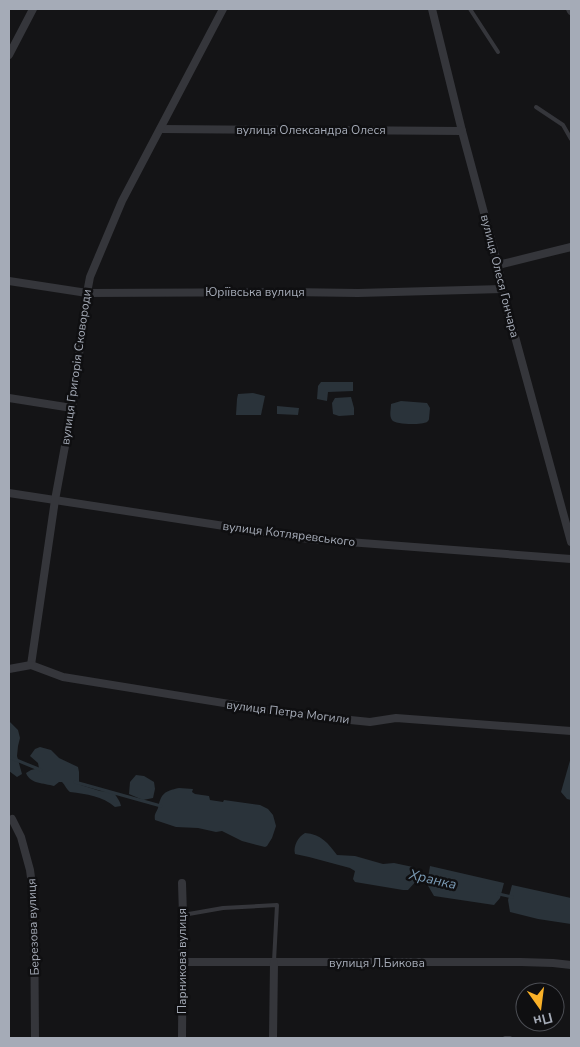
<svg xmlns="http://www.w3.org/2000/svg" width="580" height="1047" viewBox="0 0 580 1047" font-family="'Nunito Sans',sans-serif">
  <rect width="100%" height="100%" fill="#141416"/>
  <g fill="#2a333a">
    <polygon points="321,382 353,382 353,391 328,392 327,401 317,399 318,386"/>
    <polygon points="253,393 265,396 261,415 236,415 237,399 238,394"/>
    <polygon points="351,397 354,408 354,415 339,416 333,414 332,403 335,398"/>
    <path d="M 401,401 L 427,403 L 430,408 L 429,419 C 429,420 428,421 427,422 C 422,425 395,425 392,420 C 389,416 391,409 391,404 Z"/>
    <polygon points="277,406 299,408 298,415 277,414"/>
    <polygon points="9,721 18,730 20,738 18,746 17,756 22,774 17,777 9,771 9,760 10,757 9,754"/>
    <path d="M 40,747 L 51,750 L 59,758 L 78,767 L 79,772 L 79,783 L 81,785 L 100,791 L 114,792 C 116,797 120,800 121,806 L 115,807 C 102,796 87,794 70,792 C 67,790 65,785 62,782 L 59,782 L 54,786 C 44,783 30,784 26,773 L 31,770 L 39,768 L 38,763 L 30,756 L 35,749 Z"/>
    <polygon points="571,757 571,800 567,799 561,792"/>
    <polygon points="136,775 144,776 154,782 155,789 153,798 143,800 129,794 130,782"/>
    <path d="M 179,788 L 193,789 L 192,792 L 195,794 L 209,796 L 210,800 L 223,802 L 224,800 L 260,805 L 268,809 L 273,815 L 276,826 L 272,838 L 267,846 L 265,847 L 242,841 L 222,831 L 216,832 L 198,828 L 176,827 L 155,820 C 154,814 156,813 158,808 C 161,794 164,791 179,788 Z"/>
    <path d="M 305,833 C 321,834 328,843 337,855 L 355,856 L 383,864 L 394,863 L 413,867 L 418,877 L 418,879 L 408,890 L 403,890 L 355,882 L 353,879 L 355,871 L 350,868 L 309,857 L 295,854 C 293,846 298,837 305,833 Z"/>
    <polygon points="430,866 504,883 500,898 494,905 434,896 427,884"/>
    <polygon points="512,885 571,898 571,924 538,919 510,912 508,900"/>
  </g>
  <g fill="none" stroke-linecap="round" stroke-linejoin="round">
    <g stroke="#2a333a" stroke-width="3">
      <polyline points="9,757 41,770"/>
      <polyline points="75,782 161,806"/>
      <polyline points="416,875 432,879"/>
      <polyline points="499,894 512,897"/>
    </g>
    <g stroke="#35363b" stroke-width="4">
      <polyline points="470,9 498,52"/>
      <polyline points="536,107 563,125 571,139"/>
      <polyline points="183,915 223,908 277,905 274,961"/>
      <polyline points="505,1038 510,1038"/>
    </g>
    <g stroke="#35363b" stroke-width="8">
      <polyline points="432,9 462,131 498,265 502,289 571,542"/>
      <polyline points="570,9 571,11"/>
      <polyline points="9,55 33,9"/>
      <polyline points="161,129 462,131"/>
      <polyline points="498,265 571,247"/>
      <polyline points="9,281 87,293 288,292 358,293 502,289"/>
      <polyline points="9,398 72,408"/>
      <polyline points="9,493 309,539 571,559"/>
      <polyline points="31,665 55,500 72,408 87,293 90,277 122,201 223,9"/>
      <polyline points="9,669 31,665 63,677 291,714 370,722 396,718 571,731"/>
      <polyline points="12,819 21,837 30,870 34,900 35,1038"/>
      <polyline points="182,883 183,915 182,1038"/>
      <polyline points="182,962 521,962 553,963 571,965"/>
      <polyline points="273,1038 274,963"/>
    </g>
  </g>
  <g text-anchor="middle" stroke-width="5" stroke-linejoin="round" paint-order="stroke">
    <g font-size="12" fill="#a5abb7" stroke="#0f0f11">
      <text x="311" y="134">вулиця Олександра Олеся</text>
      <text transform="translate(500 276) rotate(76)" y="4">вулиця Олеся Гончара</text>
      <text x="255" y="296">Юріївська вулиця</text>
      <text transform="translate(76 367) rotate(-82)" y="4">вулиця Григорія Сковороди</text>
      <text transform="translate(289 534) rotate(7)" y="4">вулиця Котляревського</text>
      <text transform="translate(288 712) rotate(7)" y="4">вулиця Петра Могили</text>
      <text transform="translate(33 927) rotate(-92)" y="4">Березова вулиця</text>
      <text transform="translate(182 961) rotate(-90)" y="4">Парникова вулиця</text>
      <text x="377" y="967">вулиця Л.Бикова</text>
    </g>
    <g font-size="14" font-style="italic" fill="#7a9ab4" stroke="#0f0f11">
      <text transform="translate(433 879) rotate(13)" y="5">Хранка</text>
    </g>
  </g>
  <rect width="580" height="1047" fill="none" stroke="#a5abb7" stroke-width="20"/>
  <g transform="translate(540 1007) rotate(166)"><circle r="24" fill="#0f0f11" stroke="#4b4d53"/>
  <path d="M0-4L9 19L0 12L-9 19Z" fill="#fab128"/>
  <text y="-8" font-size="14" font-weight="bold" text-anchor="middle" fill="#a5abb7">Пн</text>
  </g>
</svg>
